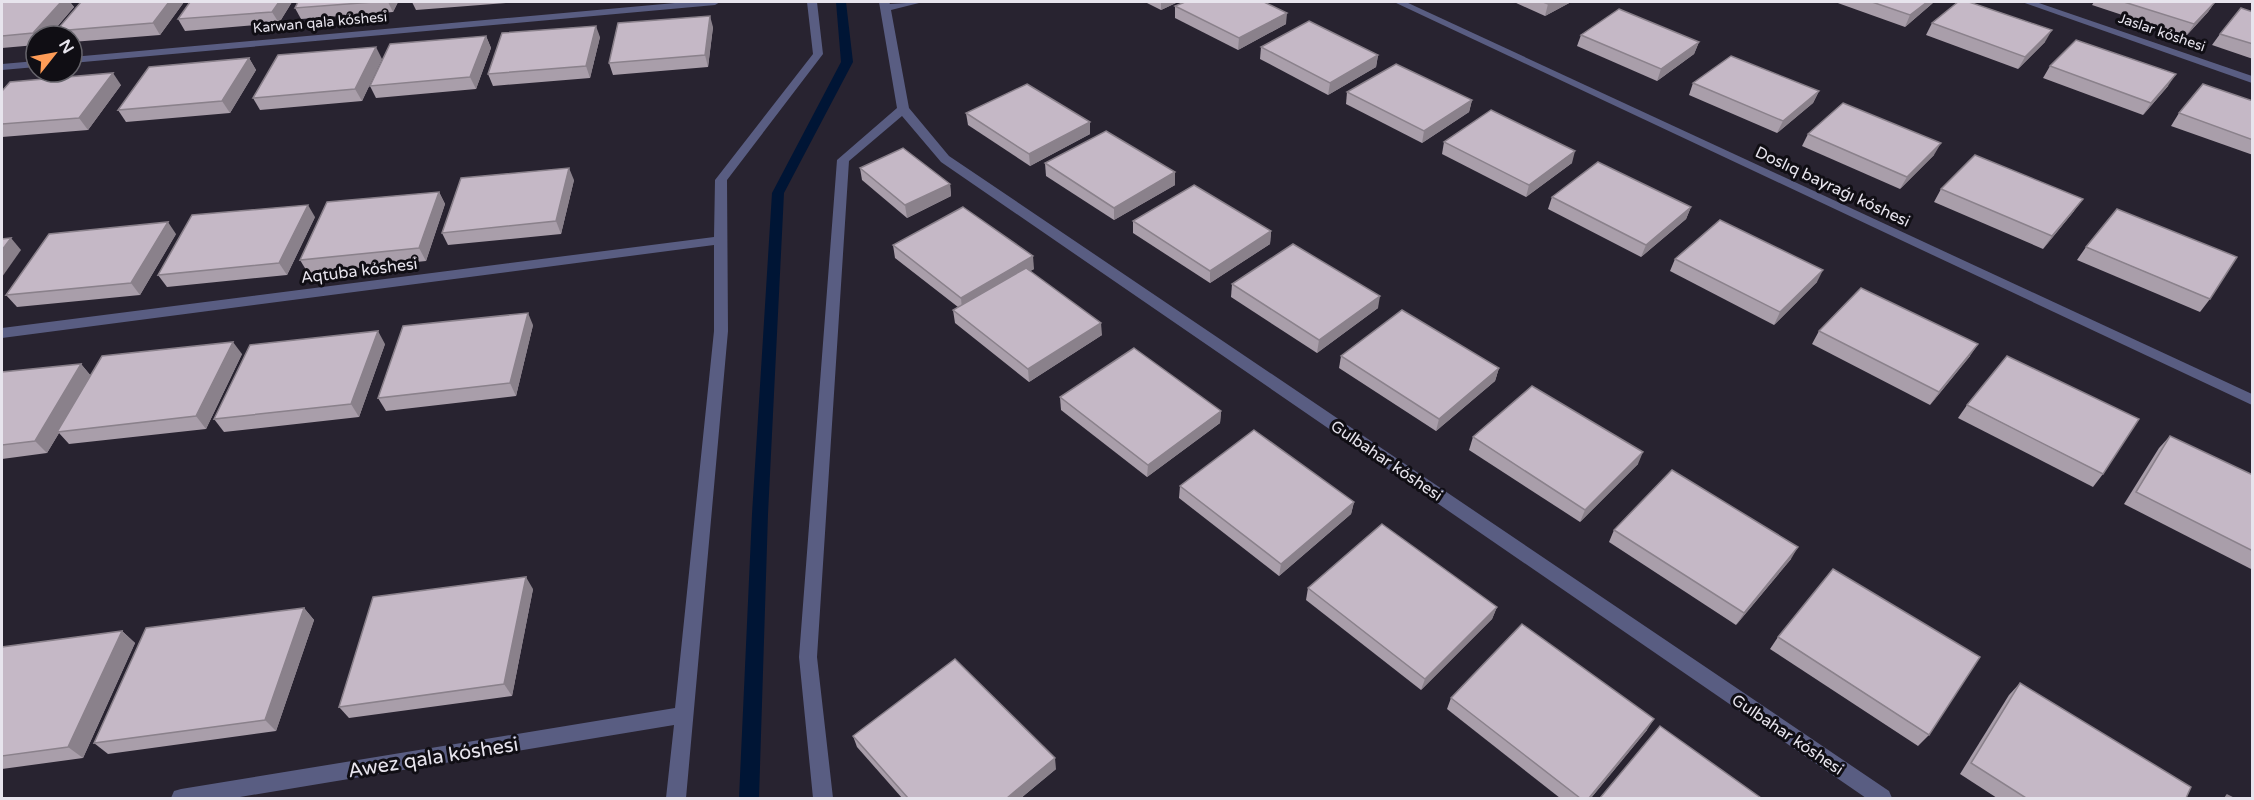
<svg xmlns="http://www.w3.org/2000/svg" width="2254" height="800" viewBox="0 0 2254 800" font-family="'Varela Round',sans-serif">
  <rect width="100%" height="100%" fill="#282330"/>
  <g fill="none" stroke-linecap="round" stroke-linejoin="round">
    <polygon fill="#001535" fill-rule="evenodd" points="836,2 846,2 853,62 784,193 768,514 759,798 739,798 752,514 772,193 841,62"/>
    <g fill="#595d82" fill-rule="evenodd">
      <polygon points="686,2 720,2 715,5 72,63 72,57"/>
      <polygon points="807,2 817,2 823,54 727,180 728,331 686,798 666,798 674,725 234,798 171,798 174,791 181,789 675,708 714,331 714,245 2,338 2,328 714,237 715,180 813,54"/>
      <polygon points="879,2 889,2 890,4 923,2 891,10 909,108 949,156 1889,791 1892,798 1866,798 941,162 902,116 849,161 817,657 833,798 813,798 799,657 837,160 897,108"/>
      <polygon points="1394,2 1406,2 2252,394 2252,405"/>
      <polygon points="2022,2 2036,2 2252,76 2252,83"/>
      <polygon points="36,61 36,67 2,70 2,64"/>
    </g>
  </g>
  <g fill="#a99eaa">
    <polygon points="2,2 70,2 74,7 49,36 36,36 36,45 2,48"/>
    <polygon points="184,2 160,35 72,42 72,36 60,36 56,31"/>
    <polygon points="190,2 292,2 279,23 185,31 178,19"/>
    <polygon points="298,2 398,2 393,12 301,19 295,8"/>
    <polygon points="412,2 507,2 506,3 416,10"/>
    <polygon points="1145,2 1178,2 1161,10"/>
    <polygon points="1514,2 1571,2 1545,16"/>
    <polygon points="1835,2 1934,2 1905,27"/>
    <polygon points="2094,2 2215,2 2208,12 2186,36 2092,5"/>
    <polygon points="1175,6 1286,24 1238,50 1175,18"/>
    <polygon points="2253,12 2253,59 2212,45 2220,34"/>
    <polygon points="1932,23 2045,42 2018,69 1926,35"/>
    <polygon points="713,27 708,67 613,75 609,63"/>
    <polygon points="1581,35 1699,42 1694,54 1657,81 1577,46"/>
    <polygon points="486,36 491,48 476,89 376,98 370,86"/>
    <polygon points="600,37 590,78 493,86 488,74"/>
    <polygon points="1261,47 1378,55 1376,67 1328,95 1260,59"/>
    <polygon points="249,58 256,70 230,113 126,122 118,110"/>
    <polygon points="382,59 362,101 260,110 253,98"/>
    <polygon points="2050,66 2168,86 2143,115 2043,78"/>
    <polygon points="1693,83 1819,91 1813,103 1777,133 1689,95"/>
    <polygon points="121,85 88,130 2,137 2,91"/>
    <polygon points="1347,92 1472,100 1469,112 1422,143 1346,104"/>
    <polygon points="2253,101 2253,155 2171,126 2179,113"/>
    <polygon points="966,113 1090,134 1030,166 968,125"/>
    <polygon points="1808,134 1934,155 1900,189 1802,146"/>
    <polygon points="1444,142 1572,163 1526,197 1442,154"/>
    <polygon points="1045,163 1175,172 1175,185 1114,220 1046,176"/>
    <polygon points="860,168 950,184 951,196 907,218 862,180"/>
    <polygon points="574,180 561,234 448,245 442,233"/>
    <polygon points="1941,189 2074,211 2043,249 1934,202"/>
    <polygon points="439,192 445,204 426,261 308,273 300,260"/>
    <polygon points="1552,197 1691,207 1686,219 1641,257 1548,209"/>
    <polygon points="315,217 287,275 167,287 158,275"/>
    <polygon points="1133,221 1271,231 1270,244 1210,283 1133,233"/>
    <polygon points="176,234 140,295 17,307 6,295"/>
    <polygon points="893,245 1034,269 1030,271 1102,335 1029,382 955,323 953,310 958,307 895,258"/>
    <polygon points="2086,247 2210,299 2200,312 2077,260"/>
    <polygon points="1675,259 1817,282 1774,325 1670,271"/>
    <polygon points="1232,284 1378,308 1317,353 1231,297"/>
    <polygon points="533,325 516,396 386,411 378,398"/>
    <polygon points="1819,331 1970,356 1930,405 1812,344"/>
    <polygon points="385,344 359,417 224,432 214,419"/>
    <polygon points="242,354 206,429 69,444 59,433 47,453 2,459 2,372 81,364 90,375"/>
    <polygon points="1341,356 1499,368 1495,381 1436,431 1339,368"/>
    <polygon points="1060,397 1221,411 1220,423 1147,477 1061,410"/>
    <polygon points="1967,405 2103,474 2093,487 1958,418"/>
    <polygon points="2170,436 2253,475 2253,570 2124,504 2159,448"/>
    <polygon points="1473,437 1638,464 1580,522 1469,450"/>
    <polygon points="1180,486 1354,502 1351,514 1279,576 1179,498"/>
    <polygon points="1614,530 1791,559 1736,625 1609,542"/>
    <polygon points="1308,588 1497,607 1492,619 1421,690 1306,600"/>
    <polygon points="533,589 512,696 349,718 339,707"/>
    <polygon points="304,608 314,620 276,731 108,754 94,743"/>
    <polygon points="122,631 135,643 83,758 2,769 2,647"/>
    <polygon points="1778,637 1929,735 1918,746 1770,649"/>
    <polygon points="2020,683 2186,798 1997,798 1960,774 2009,695"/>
    <polygon points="1451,698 1647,730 1591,798 1560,798 1447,709"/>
    <polygon points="853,736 1056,769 1021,798 902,798 857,747"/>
  </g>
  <g fill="#8a818b">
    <polygon points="61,2 70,2 74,7 49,36 36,36 36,37 33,33"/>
    <polygon points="169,2 184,2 160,35 153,23"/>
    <polygon points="279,2 292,2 279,23 272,12"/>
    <polygon points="388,2 398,2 393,12"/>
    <polygon points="1161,2 1178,2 1161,10"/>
    <polygon points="1553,2 1571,2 1545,16 1548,4"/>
    <polygon points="1927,2 1934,2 1905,27 1910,15"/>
    <polygon points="2215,2 2208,12 2186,36 2194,24"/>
    <polygon points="1287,13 1286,24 1238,50 1239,38"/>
    <polygon points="710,16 713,27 708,67 705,55"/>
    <polygon points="596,26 600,37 590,78 586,66"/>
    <polygon points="2052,30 2045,42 2018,69 2025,57"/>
    <polygon points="486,36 491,48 476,89 470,77"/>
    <polygon points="1699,42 1694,54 1657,81 1661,69"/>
    <polygon points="376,47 382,59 362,101 355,89"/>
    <polygon points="1378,55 1376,67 1328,95 1330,83"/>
    <polygon points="249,58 256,70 230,113 222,101"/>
    <polygon points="113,73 121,85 88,130 79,118"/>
    <polygon points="2176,74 2168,86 2143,115 2151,103"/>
    <polygon points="1819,91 1813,103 1777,133 1783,121"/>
    <polygon points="1472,100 1469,112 1422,143 1424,131"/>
    <polygon points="1090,122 1090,134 1030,166 1029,154"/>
    <polygon points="1941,143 1934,155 1900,189 1907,177"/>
    <polygon points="1575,151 1572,163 1526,197 1529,185"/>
    <polygon points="569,168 574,180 561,234 556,221"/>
    <polygon points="1175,172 1175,185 1114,220 1114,208"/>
    <polygon points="950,184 951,196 907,218 905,205"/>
    <polygon points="439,192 445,204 426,261 419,248"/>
    <polygon points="2083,199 2074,211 2043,249 2052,236"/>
    <polygon points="308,205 315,217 287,275 279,263"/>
    <polygon points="1691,207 1686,219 1641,257 1646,245"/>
    <polygon points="168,222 176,234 140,295 131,283"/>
    <polygon points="1271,231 1270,244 1210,283 1210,271"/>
    <polygon points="11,238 21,250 2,277 2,250"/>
    <polygon points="1033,256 1034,269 962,310 961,298"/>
    <polygon points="1823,270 1817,282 1774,325 1780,312"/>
    <polygon points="1380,296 1378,308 1317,353 1319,340"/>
    <polygon points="528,313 533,325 516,396 510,383"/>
    <polygon points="1101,323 1102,335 1029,382 1028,369"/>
    <polygon points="378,331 385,344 359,417 351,404"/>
    <polygon points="233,342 242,354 206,429 196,416"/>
    <polygon points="1978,344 1970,356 1930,405 1939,392"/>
    <polygon points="81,364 92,377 57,432 59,433 47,453 35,441"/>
    <polygon points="1499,368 1495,381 1436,431 1439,419"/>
    <polygon points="1221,411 1220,423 1147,477 1148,465"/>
    <polygon points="1643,452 1638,464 1580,522 1585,510"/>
    <polygon points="1354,502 1351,514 1279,576 1281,564"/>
    <polygon points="1798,547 1791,559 1736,625 1744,613"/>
    <polygon points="526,577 533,589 512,696 504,684"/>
    <polygon points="1497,607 1492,619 1421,690 1425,679"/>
    <polygon points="304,608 314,620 276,731 265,720"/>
    <polygon points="122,631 135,643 83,758 68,747"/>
    <polygon points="1654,719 1647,730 1591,798 1589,798"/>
    <polygon points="1055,758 1056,769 1021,798 1007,798"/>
  </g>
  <g fill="#c5b8c6" stroke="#8a818b" stroke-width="1.5">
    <polygon points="2,2 61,2 33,33 2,36"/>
    <polygon points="81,2 169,2 153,23 56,31"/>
    <polygon points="190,2 279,2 272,12 178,19"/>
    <polygon points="298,2 374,2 295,8"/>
    <polygon points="1185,2 1264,2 1287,13 1239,38 1175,6"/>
    <polygon points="1543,2 1553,2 1548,4"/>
    <polygon points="1872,2 1927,2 1910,15"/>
    <polygon points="1958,2 1969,2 2052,30 2025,57 1932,23"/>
    <polygon points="2124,2 2215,2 2194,24"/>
    <polygon points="2241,8 2253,12 2253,44 2220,34"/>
    <polygon points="1619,9 1699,42 1661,69 1581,35"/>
    <polygon points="710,16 705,55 609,63 618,23"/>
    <polygon points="1309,21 1378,55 1330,83 1261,47"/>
    <polygon points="596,26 586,66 488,74 502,33"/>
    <polygon points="486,36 470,77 370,86 390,44"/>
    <polygon points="2076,40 2176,74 2151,103 2050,66"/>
    <polygon points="376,47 355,89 253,98 278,55"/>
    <polygon points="1731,56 1819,91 1783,121 1693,83"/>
    <polygon points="249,58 222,101 118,110 149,67"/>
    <polygon points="1396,64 1472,100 1424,131 1347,92"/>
    <polygon points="113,73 79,118 2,124 2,91 10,82"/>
    <polygon points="1027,84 1090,122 1029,154 966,113"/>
    <polygon points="2203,84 2253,101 2253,140 2179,113"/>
    <polygon points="1843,103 1941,143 1907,177 1808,134"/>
    <polygon points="1491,110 1575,151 1529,185 1444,142"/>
    <polygon points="1106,131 1175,172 1114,208 1045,163"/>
    <polygon points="903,148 950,184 905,205 860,168"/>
    <polygon points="1975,155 2083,199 2052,236 1941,189"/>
    <polygon points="1598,162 1691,207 1646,245 1552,197"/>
    <polygon points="569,168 556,221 442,233 461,178"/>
    <polygon points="1194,185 1271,231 1210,271 1133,221"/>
    <polygon points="439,192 419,248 300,260 327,202"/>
    <polygon points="308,205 279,263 158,275 192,215"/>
    <polygon points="963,207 1033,256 961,298 893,245"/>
    <polygon points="2117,209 2237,257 2210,299 2086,247"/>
    <polygon points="1720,220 1823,270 1780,312 1675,259"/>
    <polygon points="168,222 131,283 6,295 49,234"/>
    <polygon points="11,238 2,250 2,239"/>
    <polygon points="1293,244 1380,296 1319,340 1232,284"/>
    <polygon points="1026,268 1101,323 1028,369 953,310"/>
    <polygon points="1861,288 1978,344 1939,392 1819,331"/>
    <polygon points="1402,310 1499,368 1439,419 1341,356"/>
    <polygon points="528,313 510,383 378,398 403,326"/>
    <polygon points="378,331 351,404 214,419 250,345"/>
    <polygon points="233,342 196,416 57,432 102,356"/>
    <polygon points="1134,348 1221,411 1148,465 1060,397"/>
    <polygon points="2007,356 2139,419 2103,474 1967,405"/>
    <polygon points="81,364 35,441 2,445 2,372"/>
    <polygon points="1532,386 1643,452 1585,510 1473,437"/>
    <polygon points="1254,430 1354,502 1281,564 1180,486"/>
    <polygon points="2170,436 2253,475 2253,551 2136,492"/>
    <polygon points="1672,470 1798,547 1744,613 1614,530"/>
    <polygon points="1382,524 1497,607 1425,679 1308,588"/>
    <polygon points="1833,569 1980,657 1929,735 1778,637"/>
    <polygon points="526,577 504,684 339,707 373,597"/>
    <polygon points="304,608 265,720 94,743 146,628"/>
    <polygon points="1522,624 1654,719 1589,798 1580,798 1451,698"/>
    <polygon points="122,631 68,747 2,756 2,647"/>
    <polygon points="955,659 1055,758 1007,798 908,798 853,736"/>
    <polygon points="2020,683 2191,787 2186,798 2026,798 1971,763"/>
    <polygon points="1660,726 1761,798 1600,798"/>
    <polygon points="2227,795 2233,798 2225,798"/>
  </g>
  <g text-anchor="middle" stroke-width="6" stroke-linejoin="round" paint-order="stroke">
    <g font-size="14" fill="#e7e4ed" stroke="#100e14">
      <text transform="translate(320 22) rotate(-5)" y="5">Karwan qala kóshesi</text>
      <text transform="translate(2162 32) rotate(19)" y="5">Jaslar kóshesi</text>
    </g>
    <g font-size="16" fill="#e7e4ed" stroke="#100e14">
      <text transform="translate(1833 186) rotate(25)" y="6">Doslıq bayraǵı kóshesi</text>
      <text transform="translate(359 270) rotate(-7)" y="6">Aqtuba kóshesi</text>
      <text transform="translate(1387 460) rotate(34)" y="6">Gulbahar kóshesi</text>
      <text transform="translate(1788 734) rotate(34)" y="6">Gulbahar kóshesi</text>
    </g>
    <g font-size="20" fill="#e7e4ed" stroke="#100e14">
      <text transform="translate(433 757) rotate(-9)" y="7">Awez qala kóshesi</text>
    </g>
  </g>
  <rect width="2254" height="800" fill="none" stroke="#e7e4ed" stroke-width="6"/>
  <g transform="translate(54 54) rotate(59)"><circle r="28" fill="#100e14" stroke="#66646b" stroke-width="1.5"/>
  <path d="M0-4.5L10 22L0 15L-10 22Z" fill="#fe9c57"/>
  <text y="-9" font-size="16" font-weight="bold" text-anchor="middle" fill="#e7e4ed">N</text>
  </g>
</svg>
